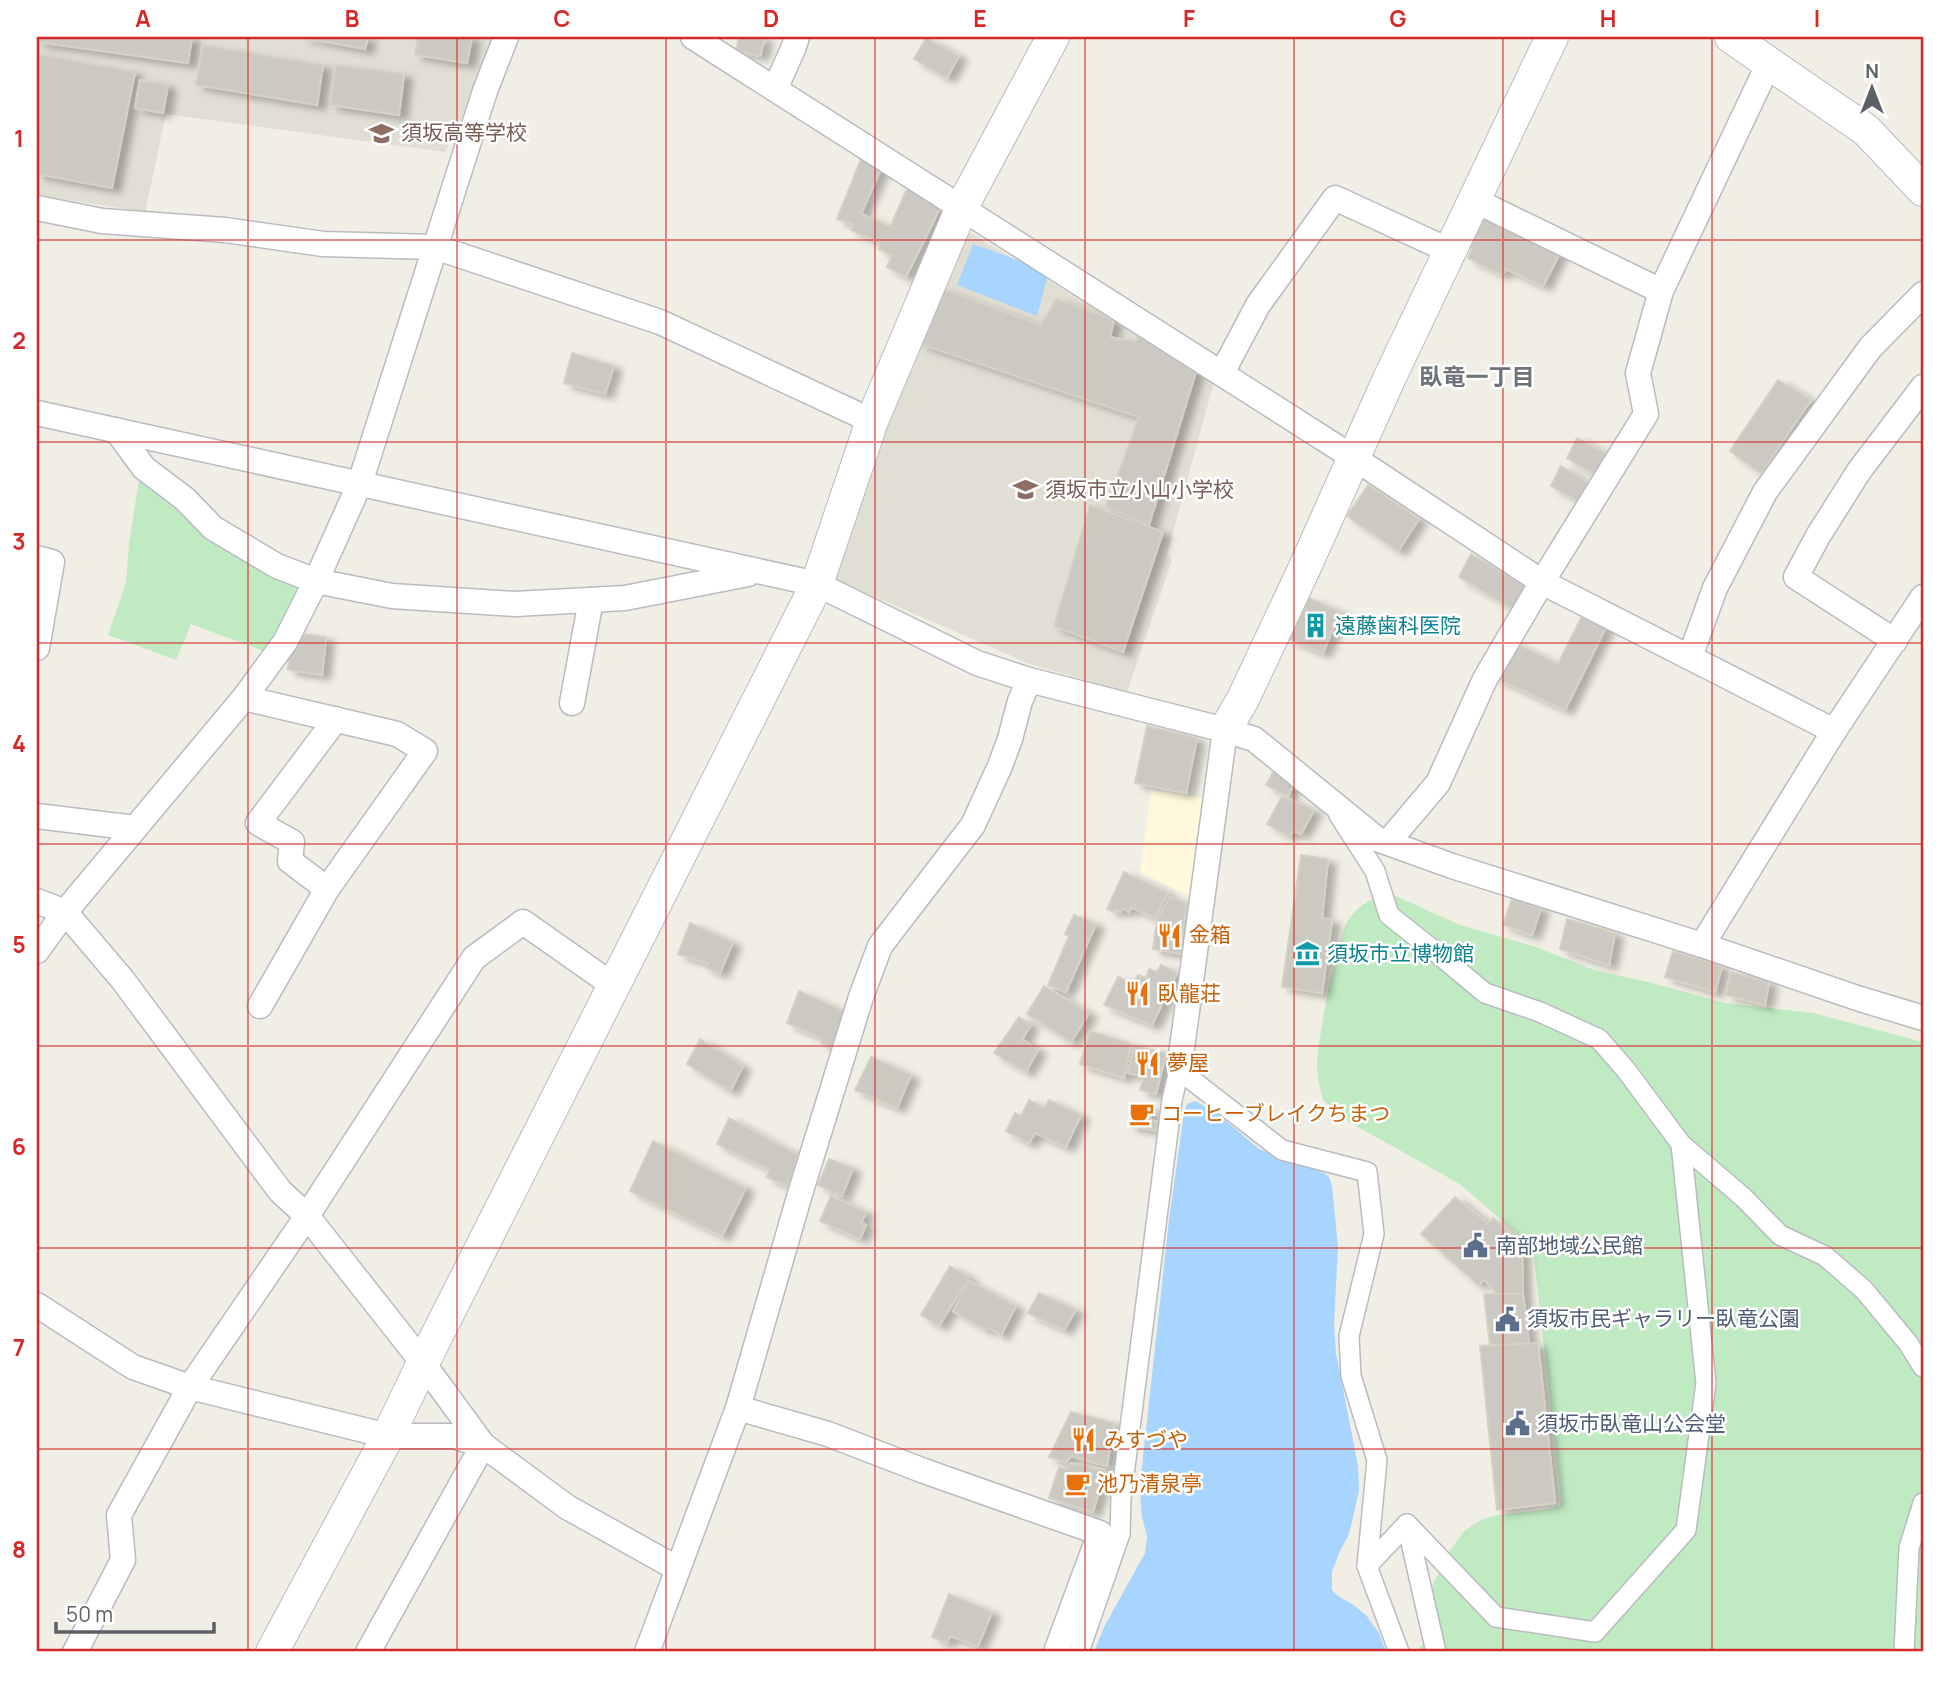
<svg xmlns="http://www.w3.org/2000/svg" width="1960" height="1689" viewBox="0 0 1960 1689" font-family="Manrope,'Noto Sans JP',sans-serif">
  <defs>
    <filter id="shadow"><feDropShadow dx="8" dy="4.5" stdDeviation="3.5" flood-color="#0004"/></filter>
  </defs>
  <rect width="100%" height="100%" fill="#f0eee5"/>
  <polygon fill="#fff8dc" points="1151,790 1203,798 1190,896 1140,873"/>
  <g fill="#e1ded4">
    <polygon points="37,37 495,37 464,114 445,152 166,114 145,212 37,195"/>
    <polygon points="966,230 1214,382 1167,554 1172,560 1127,692 1030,664 834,579 887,425"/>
  </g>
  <g fill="#c0eac2">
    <polygon points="140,473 304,584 266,652 191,624 176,660 108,635 126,583 129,544"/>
    <path d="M 1396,896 L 1460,925 L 1533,946 L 1594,970 L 1652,983 L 1725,1003 L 1813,1013 L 1923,1042 L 1923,1652 L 1416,1652 L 1423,1644 L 1432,1639 L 1429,1593 L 1449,1552 L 1464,1531 L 1481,1520 L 1497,1515 L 1543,1510 L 1560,1506 L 1561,1499 L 1534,1257 L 1529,1244 L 1460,1184 L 1349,1122 L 1323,1100 C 1321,1090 1317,1078 1317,1068 C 1316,1047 1338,930 1350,917 C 1367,899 1373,897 1396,896 Z"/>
  </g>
  <g fill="#a7d5ff">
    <polygon points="973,244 1049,271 1037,316 957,285"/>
    <polygon points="1196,1101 1220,1116 1259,1149 1324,1173 1329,1177 1332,1185 1338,1247 1334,1324 1336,1353 1358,1466 1359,1491 1349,1534 1340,1551 1332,1572 1332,1590 1338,1596 1352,1604 1366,1615 1379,1633 1386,1652 1094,1652 1104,1627 1145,1553 1147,1536 1142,1517 1140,1493 1143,1457 1169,1220 1184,1113 1187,1104"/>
  </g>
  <g fill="#ccc8c2" stroke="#d6d1c3" stroke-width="2" filter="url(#shadow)">
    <polygon points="37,37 192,37 188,63 37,42"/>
    <polygon points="301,37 368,37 365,49"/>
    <polygon points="418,37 472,37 467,63 415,55"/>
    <polygon points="739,37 765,37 760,56 736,51"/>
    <polygon points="926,38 959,56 947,78 914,59"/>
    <polygon points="203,45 323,65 317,105 196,85"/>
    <polygon points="37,54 135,72 112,188 37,174"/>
    <polygon points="336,65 404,74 399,115 330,105"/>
    <polygon points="140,80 168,85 163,113 135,108"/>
    <polygon points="861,159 882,166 861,214 890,227 908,187 941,206 906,277 887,267 892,255 879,249 880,243 851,230 853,224 837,219"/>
    <polygon points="1482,214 1561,251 1543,286 1506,269 1502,275 1468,258 1472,248 1467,245"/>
    <polygon points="942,289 1041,325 1056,299 1114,320 1110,337 1135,342 1142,330 1202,352 1149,525 1106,507 1139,417 920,344"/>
    <polygon points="572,353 614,366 605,394 564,383"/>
    <polygon points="1778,380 1811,400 1761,473 1730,451"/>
    <polygon points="1577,438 1610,456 1599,477 1567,458"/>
    <polygon points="1561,466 1592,485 1581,503 1551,486"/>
    <polygon points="1368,485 1419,519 1398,551 1347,516"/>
    <polygon points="1090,505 1163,532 1123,652 1054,626"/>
    <polygon points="1471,554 1525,586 1513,609 1459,577"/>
    <polygon points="1309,598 1340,612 1323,653 1289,639"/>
    <polygon points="1583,614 1607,625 1565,710 1494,677 1511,641 1558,664"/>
    <polygon points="297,633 326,637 322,675 288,670 290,648"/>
    <polygon points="1147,726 1197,738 1186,793 1135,783"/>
    <polygon points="1276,767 1295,780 1288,796 1266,785"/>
    <polygon points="1282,796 1314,810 1301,834 1293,831 1289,836 1267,824"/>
    <polygon points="1301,855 1328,859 1322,918 1332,920 1322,993 1282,987"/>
    <polygon points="1124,872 1168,893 1155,918 1131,907 1129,912 1123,908 1121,912 1115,909 1114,912 1107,909"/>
    <polygon points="1170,897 1186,903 1182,954 1153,949 1157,920"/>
    <polygon points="1512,899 1541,908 1532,935 1503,925"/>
    <polygon points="1074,915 1096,924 1066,992 1048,985 1069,936 1065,934"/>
    <polygon points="1567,919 1615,933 1609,965 1560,949"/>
    <polygon points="690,923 733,942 720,973 706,968 708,963 678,954"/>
    <polygon points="1673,951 1722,966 1715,992 1665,977"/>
    <polygon points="1161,965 1177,973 1152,1025 1104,1005 1118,977 1133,983 1138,975 1146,978 1149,969 1157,972"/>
    <polygon points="1731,972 1769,982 1765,1005 1726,995"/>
    <polygon points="1044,986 1089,1013 1071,1042 1027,1014"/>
    <polygon points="799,991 843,1011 834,1047 821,1043 822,1038 787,1023"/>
    <polygon points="1019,1017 1031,1025 1022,1039 1038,1050 1026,1072 994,1053"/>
    <polygon points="1090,1031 1131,1044 1124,1078 1080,1064"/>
    <polygon points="700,1039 743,1066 730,1091 687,1064"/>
    <polygon points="1134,1046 1166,1053 1156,1094 1140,1090 1144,1076 1128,1073"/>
    <polygon points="871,1057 911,1075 897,1108 855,1090"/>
    <polygon points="1029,1100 1044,1108 1049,1100 1081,1115 1066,1147 1035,1133 1029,1143 1006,1131 1015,1113 1021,1116"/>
    <polygon points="1133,1104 1152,1108 1150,1120 1159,1122 1158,1131 1129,1126"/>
    <polygon points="729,1118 798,1155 788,1186 766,1177 770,1170 717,1144"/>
    <polygon points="653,1141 746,1188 722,1236 630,1191"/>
    <polygon points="829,1159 853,1168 842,1196 818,1185"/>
    <polygon points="831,1196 866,1212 861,1223 866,1225 860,1239 820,1221"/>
    <polygon points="1455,1197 1488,1224 1493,1218 1517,1239 1513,1243 1522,1250 1523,1294 1497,1294 1484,1279 1478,1285 1421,1234"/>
    <polygon points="950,1266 969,1277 939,1326 921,1315"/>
    <polygon points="969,1281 1016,1306 1001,1335 988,1327 986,1330 953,1311"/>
    <polygon points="1039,1293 1076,1310 1064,1330 1028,1313"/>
    <polygon points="1484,1294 1523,1294 1529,1344 1490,1346"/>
    <polygon points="1538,1343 1555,1503 1497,1510 1480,1346"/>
    <polygon points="1071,1412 1114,1423 1107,1466 1071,1456 1066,1462 1049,1457"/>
    <polygon points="1071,1463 1105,1470 1093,1512 1049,1498 1059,1467 1067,1469"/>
    <polygon points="949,1594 992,1612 978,1646 950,1636 947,1643 932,1637"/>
  </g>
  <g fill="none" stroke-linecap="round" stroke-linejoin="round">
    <defs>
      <g id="pedestrian">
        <polyline points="1339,815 1375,871 1389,915 1437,953 1485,993 1540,1012 1599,1039 1626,1070 1681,1144 1744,1198 1780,1235 1825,1256 1864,1290 1908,1343 1923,1367"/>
        <polyline points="1407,1524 1496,1617 1595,1632 1686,1530 1706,1383 1681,1144"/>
        <polyline points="1407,1525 1436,1652"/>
        <polyline points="1367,1566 1407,1524"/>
        <polyline points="1079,1652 1120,1534 1121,1498 1172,1100 1179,1070 1282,1150 1367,1172 1374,1234 1349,1336 1351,1376 1377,1460 1367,1566 1399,1652"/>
        <polyline points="1904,1652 1909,1548 1923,1503"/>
      </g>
      <g id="minor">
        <polyline points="693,37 1354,458 1542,582 1834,731"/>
        <polyline points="775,89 793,49 797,37"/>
        <polyline points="1474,200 1661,291 1769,63"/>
        <polyline points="37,208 102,221 225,230 323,244 435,247 660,322 872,421"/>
        <polyline points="1222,373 1258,305 1335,198 1450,251"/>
        <polyline points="37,413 817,584 977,663 1029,680 1225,730 1254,739 1377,839 1452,866 1702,945 1860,999 1923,1018"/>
        <polyline points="116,430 144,468 185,499 213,528 277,566 316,581 392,596 515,604 625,598 748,574"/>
        <polyline points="37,558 52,562 37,648"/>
        <polyline points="1895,641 1796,577 1818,536 1859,471 1923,387"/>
        <polyline points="1690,657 1715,588 1765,492 1870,348 1923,294"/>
        <polyline points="244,698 397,734 425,751 327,889 290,861 292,842 258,823 336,719"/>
        <polyline points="572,703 591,600"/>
        <polyline points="37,816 135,828"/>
        <polyline points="1388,842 1438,783 1485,679 1542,582 1646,414 1638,373 1661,291"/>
        <polyline points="37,901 65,912 122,979 280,1191 307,1216 423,1363 483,1445 567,1507 678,1569"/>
        <polyline points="1702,945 1834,731 1923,597"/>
        <polyline points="37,951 65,912 244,698 285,642 316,581 360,483 485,91 506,37"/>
        <polyline points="260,1006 327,889"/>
        <polyline points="1179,1070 1225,730"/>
        <polyline points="37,1305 133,1367 190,1387 388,1436 453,1436 483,1445"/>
        <polyline points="738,1408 828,1434 924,1471 1100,1533 1056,1652"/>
        <polyline points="75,1652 123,1560 119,1515 190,1387 307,1216 474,958 523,922 614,986"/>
        <polyline points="368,1652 483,1445"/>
        <polyline points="647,1652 738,1408 800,1194 861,997 880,946 973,825 1000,766 1010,739 1020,701 1029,680"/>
      </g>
      <g id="tertiary">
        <polyline points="1731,37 1866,130 1923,190"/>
        <polyline points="1225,730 1243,699 1305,567 1389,379 1552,37"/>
        <polyline points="272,1652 388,1436 423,1363 817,584 872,421 962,207 1053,37"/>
      </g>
    </defs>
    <use href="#pedestrian" stroke="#b8bbc0" stroke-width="22"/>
    <use href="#minor" stroke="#b8bbc0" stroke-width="27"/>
    <use href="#tertiary" stroke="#b8bbc0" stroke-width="34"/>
    <use href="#pedestrian" stroke="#fff" stroke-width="19"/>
    <use href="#minor" stroke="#fff" stroke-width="24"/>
    <use href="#tertiary" stroke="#fff" stroke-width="32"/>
  </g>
  <path fill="none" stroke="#d62828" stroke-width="2" stroke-opacity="0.55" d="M 248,37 L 248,1652M 457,37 L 457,1652M 666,37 L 666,1652M 875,37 L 875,1652M 1085,37 L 1085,1652M 1294,37 L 1294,1652M 1503,37 L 1503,1652M 1712,37 L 1712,1652M 37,240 L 1923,240M 37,442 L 1923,442M 37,643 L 1923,643M 37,844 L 1923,844M 37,1046 L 1923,1046M 37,1248 L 1923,1248M 37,1449 L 1923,1449"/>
  <defs>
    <symbol id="school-bare" viewBox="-9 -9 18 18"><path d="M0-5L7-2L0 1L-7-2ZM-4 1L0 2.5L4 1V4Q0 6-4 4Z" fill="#8d6e63" stroke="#fff" stroke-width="2.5" paint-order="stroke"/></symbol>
    <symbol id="building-bare" viewBox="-9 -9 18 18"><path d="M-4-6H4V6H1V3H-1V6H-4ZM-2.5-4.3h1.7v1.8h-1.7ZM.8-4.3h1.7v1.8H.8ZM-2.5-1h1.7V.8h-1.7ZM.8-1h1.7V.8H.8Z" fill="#0f9aa8" stroke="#fff" stroke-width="2.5" paint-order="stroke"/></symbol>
    <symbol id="restaurant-bare" viewBox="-9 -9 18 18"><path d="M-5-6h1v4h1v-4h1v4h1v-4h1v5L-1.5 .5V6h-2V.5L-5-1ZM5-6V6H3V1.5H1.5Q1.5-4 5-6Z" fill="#e8710a" stroke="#fff" stroke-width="2.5" paint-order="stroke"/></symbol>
    <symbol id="museum-bare" viewBox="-9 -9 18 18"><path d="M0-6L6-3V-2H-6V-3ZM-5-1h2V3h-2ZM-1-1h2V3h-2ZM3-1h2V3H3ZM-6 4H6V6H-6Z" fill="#0f9aa8" stroke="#fff" stroke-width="2.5" paint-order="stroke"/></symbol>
    <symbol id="cafe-bare" viewBox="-9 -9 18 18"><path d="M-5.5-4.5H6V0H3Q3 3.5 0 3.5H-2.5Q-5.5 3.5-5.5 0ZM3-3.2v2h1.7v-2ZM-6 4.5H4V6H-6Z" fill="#e8710a" stroke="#fff" stroke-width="2.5" paint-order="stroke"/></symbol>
    <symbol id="civic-bare" viewBox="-9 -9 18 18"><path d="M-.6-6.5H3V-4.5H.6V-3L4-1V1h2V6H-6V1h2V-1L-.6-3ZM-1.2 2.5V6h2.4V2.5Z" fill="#5c6f8a" stroke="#fff" stroke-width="2.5" paint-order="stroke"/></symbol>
  </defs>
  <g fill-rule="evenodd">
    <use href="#school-bare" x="364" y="116" width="35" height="35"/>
    <use href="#school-bare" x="1008" y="472" width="35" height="35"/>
    <use href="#building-bare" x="1298" y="608" width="35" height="35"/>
    <use href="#restaurant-bare" x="1152" y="918" width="35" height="35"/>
    <use href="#museum-bare" x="1290" y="936" width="35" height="35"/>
    <use href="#restaurant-bare" x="1120" y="976" width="35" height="35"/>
    <use href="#restaurant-bare" x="1130" y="1046" width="35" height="35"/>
    <use href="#cafe-bare" x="1124" y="1096" width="35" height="35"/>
    <use href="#civic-bare" x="1458" y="1228" width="35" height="35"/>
    <use href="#civic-bare" x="1490" y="1302" width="35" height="35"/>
    <use href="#civic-bare" x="1500" y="1406" width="35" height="35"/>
    <use href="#restaurant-bare" x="1066" y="1422" width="35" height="35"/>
    <use href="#cafe-bare" x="1060" y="1466" width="35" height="35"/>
  </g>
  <g text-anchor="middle" stroke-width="5" stroke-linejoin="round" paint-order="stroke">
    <g font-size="21" fill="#785e54" stroke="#fff" text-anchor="start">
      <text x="401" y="140">須坂高等学校</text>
      <text x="1045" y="497">須坂市立小山小学校</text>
    </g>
    <g font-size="21" fill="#0d838f" stroke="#fff" text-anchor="start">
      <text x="1335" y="633">遠藤歯科医院</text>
      <text x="1327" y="961">須坂市立博物館</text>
    </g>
    <g font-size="21" fill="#c56008" stroke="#fff" text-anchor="start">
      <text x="1189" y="942">金箱</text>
      <text x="1158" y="1001">臥龍荘</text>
      <text x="1167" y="1070">夢屋</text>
      <text x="1161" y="1121">コーヒーブレイクちまつ</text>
      <text x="1104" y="1447">みすづや</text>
      <text x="1097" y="1491">池乃清泉亭</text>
    </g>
    <g font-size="21" fill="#4e5e75" stroke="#fff" text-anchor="start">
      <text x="1496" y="1253">南部地域公民館</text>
      <text x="1527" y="1326">須坂市民ギャラリー臥竜公園</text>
      <text x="1537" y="1431">須坂市臥竜山公会堂</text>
    </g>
    <g font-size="23" font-weight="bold" fill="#6e7379" stroke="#fff">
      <text x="1477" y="385">臥竜一丁目</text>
    </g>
  </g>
  <rect width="1960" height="1689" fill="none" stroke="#ffffff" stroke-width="77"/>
  <g transform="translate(1872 88)" stroke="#ffffff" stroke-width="5" paint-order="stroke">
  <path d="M0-5L12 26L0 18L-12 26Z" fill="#5d6167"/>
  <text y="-10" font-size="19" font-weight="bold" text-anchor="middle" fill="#5d6167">N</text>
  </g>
  <path d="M56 1622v10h158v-10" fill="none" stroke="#5d6167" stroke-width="3.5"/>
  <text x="66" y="1622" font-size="21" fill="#5d6167" stroke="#ffffff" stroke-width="5" paint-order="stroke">50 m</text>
  <rect x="38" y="38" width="1884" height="1612" fill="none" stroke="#d62828" stroke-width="2.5"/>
  <g font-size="23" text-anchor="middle" font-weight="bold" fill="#d62828">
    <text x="143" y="27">A</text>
    <text x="352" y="27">B</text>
    <text x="562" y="27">C</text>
    <text x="771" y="27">D</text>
    <text x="980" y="27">E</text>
    <text x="1189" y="27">F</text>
    <text x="1398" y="27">G</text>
    <text x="1608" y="27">H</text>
    <text x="1817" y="27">I</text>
    <text x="19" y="147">1</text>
    <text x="19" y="349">2</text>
    <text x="19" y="550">3</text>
    <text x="19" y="752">4</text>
    <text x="19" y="953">5</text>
    <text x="19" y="1155">6</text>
    <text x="19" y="1356">7</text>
    <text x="19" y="1558">8</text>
  </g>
</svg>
